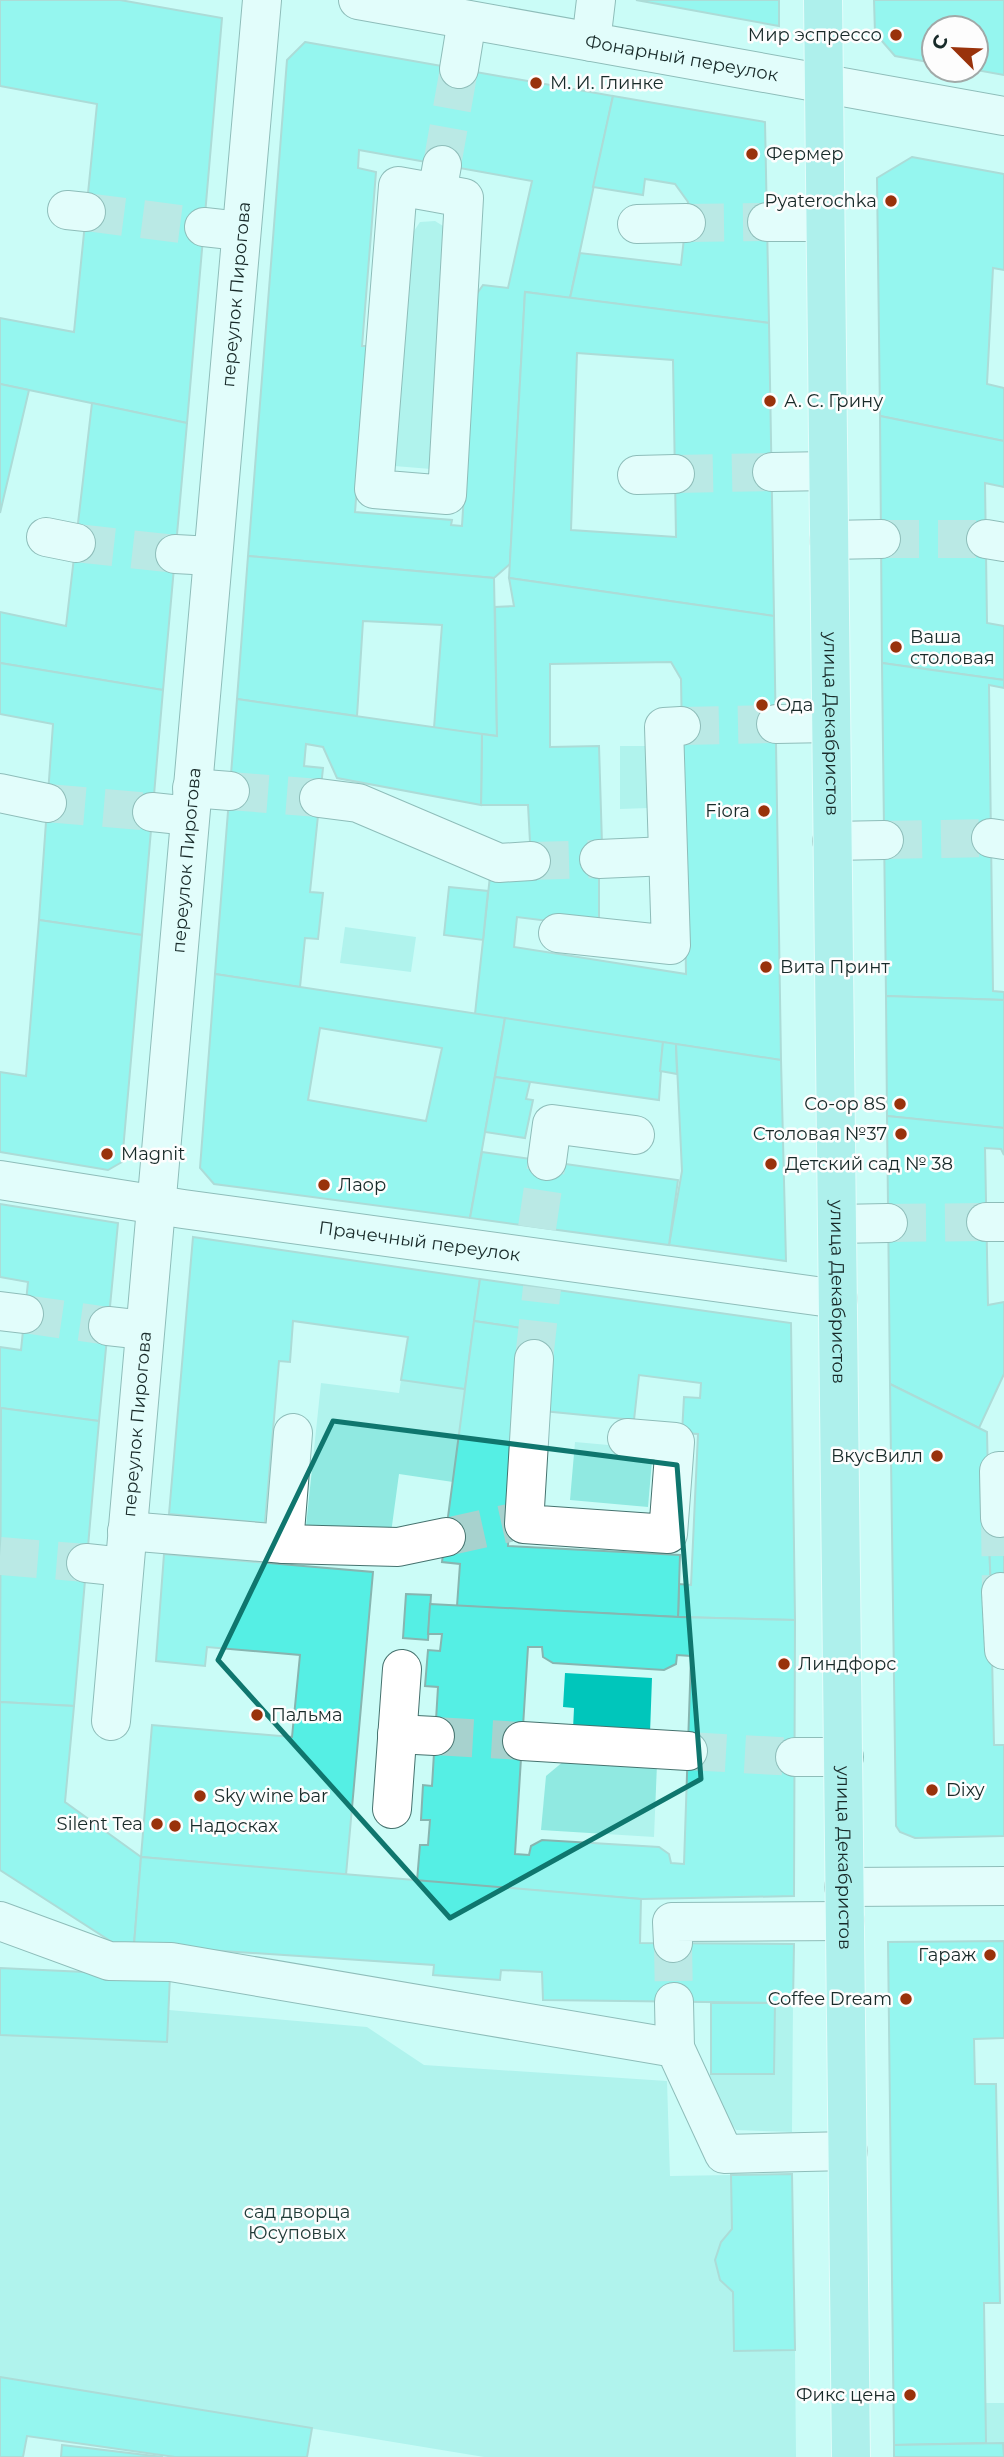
<svg xmlns="http://www.w3.org/2000/svg" width="1004" height="2457" viewBox="0 0 1004 2457" font-family="Montserrat,sans-serif">
  <rect width="100%" height="100%" fill="#cbfcf7"/>
  <g fill="#90e9e1">
    <polygon points="435,221 448,229 431,469 394,466 412,234 420,222"/>
    <polygon points="620,746 648,746 649,808 620,809"/>
    <polygon points="345,927 416,937 411,972 340,963"/>
    <polygon points="401,1380 465,1389 453,1482 399,1474 391,1533 306,1526 321,1383 399,1393"/>
    <polygon points="575,1442 653,1449 648,1507 570,1500"/>
    <polygon points="564,1761 657,1764 654,1837 541,1830 546,1776"/>
    <polygon points="775,2003 793,2003 792,2132 736,2130 698,2075 774,2074"/>
    <polygon points="169,2010 367,2027 424,2065 667,2081 670,2176 731,2175 734,2351 795,2350 796,2457 484,2457 0,2377 0,2035 167,2042"/>
    <rect x="986" y="2403" width="18" height="40"/>
  </g>
  <polygon fill="#00c6bb" points="565,1673 652,1678 650,1733 573,1729 574,1708 563,1707"/>
  <g fill="#55efe4" stroke="#87b5b0" stroke-width="2" fill-rule="evenodd">
    <polygon points="0,0 120,0 222,18 187,423 0,384 0,318 74,332 97,104 0,86"/>
    <polygon points="636,0 779,0 779,26"/>
    <polygon points="874,0 1004,0 1004,75 976,70 976,28 934,28 934,63 895,56 875,33"/>
    <path d="M 305,42 L 613,96 L 570,298 L 525,292 L 510,564 L 494,578 L 248,556 L 287,60 ZM 359,150 L 532,181 L 508,288 L 483,285 L 476,295 L 462,526 L 451,525 L 452,520 L 355,512 L 368,346 L 362,346 L 376,172 L 358,168 Z"/>
    <polygon points="613,96 765,122 769,323 570,298 580,253 681,265 688,202 675,184 645,179 643,195 593,187"/>
    <polygon points="912,157 1004,174 1004,270 993,268 987,384 1004,388 1004,441 880,416 877,178"/>
    <path d="M 525,292 L 769,323 L 774,616 L 509,578 ZM 577,353 L 673,360 L 676,537 L 571,530 Z"/>
    <polygon points="0,384 29,390 0,513"/>
    <polygon points="92,403 187,423 163,690 0,663 0,612 66,626"/>
    <polygon points="880,416 1004,441 1004,487 985,483 987,623 1004,626 1004,680 882,663"/>
    <polygon points="248,556 494,578 497,736 434,728 442,625 363,621 357,716 237,699"/>
    <path d="M 509,578 L 774,616 L 781,1060 L 475,1014 L 490,876 L 531,861 L 528,805 L 481,805 L 482,734 L 497,736 L 495,607 L 514,606 ZM 671,662 L 681,679 L 686,974 L 514,947 L 517,917 L 557,922 L 599,920 L 599,859 L 602,844 L 599,746 L 550,747 L 550,664 Z"/>
    <polygon points="0,663 163,690 142,935 39,920 53,724 0,714"/>
    <polygon points="882,663 1004,680 1004,688 989,685 993,991 1004,992 1004,1000 886,996"/>
    <polygon points="237,699 482,734 481,805 337,778 323,747 306,744 304,766 323,768 310,892 323,893 318,939 305,938 300,987 215,974"/>
    <polygon points="449,887 488,891 483,940 444,935"/>
    <polygon points="39,920 142,935 122,1162 108,1170 0,1152 0,1072 26,1076"/>
    <path d="M 215,974 L 505,1018 L 470,1218 L 214,1184 L 200,1168 ZM 320,1028 L 442,1048 L 426,1121 L 308,1100 Z"/>
    <polygon points="886,996 1004,1000 1004,1128 887,1116"/>
    <polygon points="505,1018 663,1042 659,1100 495,1077"/>
    <polygon points="663,1042 676,1044 677,1074 660,1071"/>
    <polygon points="676,1044 781,1060 786,1261 669,1245 682,1171"/>
    <polygon points="495,1077 530,1082 526,1099 533,1100 525,1138 485,1132"/>
    <polygon points="887,1116 1004,1128 1004,1155 1001,1149 985,1148 988,1305 1004,1302 1004,1374 979,1428 890,1384"/>
    <polygon points="482,1152 678,1180 669,1245 470,1218"/>
    <polygon points="0,1204 118,1223 99,1421 0,1408 0,1347 21,1350 28,1282 0,1277"/>
    <polygon points="193,1237 480,1279 465,1389 401,1380 408,1337 293,1321 290,1362 279,1361 265,1523 169,1514"/>
    <polygon points="480,1279 791,1323 795,1620 678,1617 679,1584 691,1585 698,1434 682,1433 684,1397 700,1398 701,1383 639,1375 634,1420 543,1411 519,1357 521,1328 474,1321"/>
    <polygon points="474,1321 521,1328 508,1546 680,1555 678,1617 457,1606 460,1564 442,1562"/>
    <polygon points="890,1384 987,1432 994,1745 1004,1745 1004,1836 915,1838 900,1832 896,1826"/>
    <polygon points="1,1408 99,1421 74,1706 0,1702"/>
    <polygon points="988,1518 1004,1518 1004,1592 991,1591"/>
    <polygon points="164,1554 373,1572 346,1875 141,1857 152,1725 292,1737 300,1655 207,1647 205,1666 156,1661"/>
    <polygon points="406,1594 431,1595 428,1640 403,1638"/>
    <path d="M 430,1604 L 678,1617 L 795,1620 L 794,1896 L 641,1899 L 417,1881 L 420,1845 L 428,1845 L 430,1820 L 421,1820 L 423,1785 L 432,1786 L 438,1687 L 425,1686 L 428,1650 L 440,1651 L 442,1634 L 428,1634 ZM 528,1647 L 542,1647 L 543,1657 L 553,1663 L 664,1670 L 676,1664 L 677,1655 L 691,1656 L 684,1864 L 671,1863 L 669,1854 L 659,1847 L 542,1840 L 531,1846 L 529,1855 L 515,1854 Z"/>
    <polygon points="0,1702 74,1706 65,1802 141,1857 134,1945 115,1944 0,1870"/>
    <polygon points="141,1857 641,1899 640,1943 794,1944 793,2003 543,2000 542,1972 501,1970 500,1980 433,1975 434,1965 134,1945"/>
    <polygon points="1004,1941 1004,2038 974,2039 975,2084 996,2084 1000,2303 984,2303 986,2443 894,2445 888,1942"/>
    <polygon points="0,1968 170,1976 167,2042 0,2035"/>
    <polygon points="711,2003 775,2003 774,2074 711,2074"/>
    <polygon points="792,2174 795,2350 734,2351 733,2292 720,2280 715,2260 721,2242 732,2229 731,2175"/>
    <polygon points="0,2377 312,2428 307,2457 175,2457 27,2436 23,2457 0,2457"/>
    <polygon points="1003,2443 1004,2457 894,2457 894,2445"/>
    <polygon points="62,2445 163,2457 61,2457"/>
  </g>
  <g fill="none" stroke-linecap="round" stroke-linejoin="round">
    <g stroke="#a7d2ce" stroke-width="38" stroke-dasharray="38 19" stroke-linecap="butt">
      <polyline points="442,165 459,69"/>
      <polyline points="86,212 204,227"/>
      <polyline points="686,223 767,222"/>
      <polyline points="675,474 772,472"/>
      <polyline points="881,539 986,539"/>
      <polyline points="76,543 175,554"/>
      <polyline points="681,726 776,724"/>
      <polyline points="230,791 319,798"/>
      <polyline points="47,803 152,812"/>
      <polyline points="884,840 991,838"/>
      <polyline points="531,861 599,859"/>
      <polyline points="888,1223 986,1222"/>
      <polyline points="537,1228 547,1161"/>
      <polyline points="24,1314 108,1326"/>
      <polyline points="534,1359 542,1288"/>
      <polyline points="1000,1518 1001,1592"/>
      <polyline points="446,1537 509,1523"/>
      <polyline points="0,1556 86,1563"/>
      <polyline points="435,1736 522,1741"/>
      <polyline points="688,1751 795,1757"/>
      <polyline points="673,1943 674,2002"/>
    </g>
    <defs>
      <g id="minor">
        <path id="s1" d="M 358,0 L 1004,116"/>
        <polyline points="591,42 596,0"/>
        <polyline points="459,69 467,20"/>
        <polyline points="437,193 398,186 374,489 447,495 464,198 437,193 442,165"/>
        <polyline points="67,210 86,212"/>
        <polyline points="767,222 825,222"/>
        <polyline points="637,224 686,223"/>
        <polyline points="204,227 240,231"/>
        <polyline points="772,472 828,471"/>
        <polyline points="637,475 675,474"/>
        <polyline points="46,537 76,543"/>
        <polyline points="986,539 1004,542"/>
        <polyline points="829,540 881,539"/>
        <polyline points="175,554 212,556"/>
        <polyline points="776,724 830,723"/>
        <polyline points="192,788 230,791"/>
        <polyline points="0,793 47,803"/>
        <polyline points="319,798 358,803 499,863 531,861"/>
        <polyline points="152,812 190,816"/>
        <polyline points="991,838 1004,840"/>
        <polyline points="832,841 884,840"/>
        <polyline points="599,859 668,856"/>
        <polyline points="558,933 671,945 664,727 681,726"/>
        <polyline points="547,1161 552,1124 635,1135"/>
        <path id="s2" d="M 0,1180 L 183,1209 L 838,1299"/>
        <polyline points="986,1222 1004,1222"/>
        <polyline points="837,1224 888,1223"/>
        <polyline points="0,1311 24,1314"/>
        <polyline points="108,1326 144,1330"/>
        <polyline points="534,1359 524,1524 668,1534 675,1442 627,1438"/>
        <polyline points="1000,1518 999,1471 1004,1471"/>
        <polyline points="127,1531 284,1544 398,1547 446,1537"/>
        <polyline points="284,1544 293,1433"/>
        <polyline points="86,1563 124,1567"/>
        <polyline points="1001,1592 1004,1650"/>
        <path id="s3" d="M 111,1721 L 262,0"/>
        <polyline points="397,1734 435,1736"/>
        <polyline points="522,1741 688,1751"/>
        <polyline points="795,1757 844,1757"/>
        <polyline points="392,1809 402,1669"/>
        <polyline points="844,1887 1004,1886"/>
        <polyline points="0,1921 109,1961 171,1962 675,2048 724,2154 848,2151"/>
        <polyline points="673,1943 672,1922 845,1921"/>
        <polyline points="674,2002 675,2048"/>
      </g>
      <g id="major">
        <path id="s4" d="M 823,0 L 851,2457"/>
      </g>
    </defs>
    <use href="#minor" stroke="#45726e" stroke-width="40"/>
    <use href="#major" stroke="#fff" stroke-width="40"/>
    <use href="#minor" stroke="#fff" stroke-width="38"/>
    <use href="#major" stroke="#8de2dd" stroke-width="38"/>
  </g>
  <path d="M0 0H1004V2457H0ZM 333,1421 L 677,1465 L 701,1779 L 450,1918 L 218,1660 Z" fill="#cbfcf7" fill-opacity=".55" fill-rule="evenodd"/>
  <path fill="none" stroke="#0f766e" stroke-width="5" stroke-linejoin="round" d="M 333,1421 L 677,1465 L 701,1779 L 450,1918 L 218,1660 Z"/>
  <g fill="#99320b" stroke="#fdfdfd" stroke-width="2.5">
    <circle cx="896" cy="35" r="7"/>
    <circle cx="536" cy="83" r="7"/>
    <circle cx="752" cy="154" r="7"/>
    <circle cx="891" cy="201" r="7"/>
    <circle cx="770" cy="401" r="7"/>
    <circle cx="896" cy="647" r="7"/>
    <circle cx="762" cy="705" r="7"/>
    <circle cx="764" cy="811" r="7"/>
    <circle cx="766" cy="967" r="7"/>
    <circle cx="900" cy="1104" r="7"/>
    <circle cx="901" cy="1134" r="7"/>
    <circle cx="107" cy="1154" r="7"/>
    <circle cx="771" cy="1164" r="7"/>
    <circle cx="324" cy="1185" r="7"/>
    <circle cx="937" cy="1456" r="7"/>
    <circle cx="784" cy="1664" r="7"/>
    <circle cx="257" cy="1715" r="7"/>
    <circle cx="932" cy="1790" r="7"/>
    <circle cx="200" cy="1796" r="7"/>
    <circle cx="157" cy="1824" r="7"/>
    <circle cx="175" cy="1826" r="7"/>
    <circle cx="990" cy="1955" r="7"/>
    <circle cx="906" cy="1999" r="7"/>
    <circle cx="910" cy="2395" r="7"/>
  </g>
  <g text-anchor="middle" stroke-width="5" stroke-linejoin="round" paint-order="stroke">
    <g font-size="18" fill="#182a29" stroke="#fdfdfd" text-anchor="start">
      <text x="882" y="41" text-anchor="end">Мир эспрессо</text>
      <text x="550" y="89">М. И. Глинке</text>
      <text x="766" y="160">Фермер</text>
      <text x="877" y="207" text-anchor="end">Pyaterochka</text>
      <text x="784" y="407">А. С. Грину</text>
      <text x="910" y="643">Ваша<tspan x="910" dy="21">столовая</tspan></text>
      <text x="776" y="711">Ода</text>
      <text x="750" y="817" text-anchor="end">Fiora</text>
      <text x="780" y="973">Вита Принт</text>
      <text x="886" y="1110" text-anchor="end">Co-op 8S</text>
      <text x="887" y="1140" text-anchor="end">Столовая №37</text>
      <text x="121" y="1160">Magnit</text>
      <text x="785" y="1170">Детский сад № 38</text>
      <text x="338" y="1191">Лаор</text>
      <text x="923" y="1462" text-anchor="end">ВкусВилл</text>
      <text x="798" y="1670">Линдфорс</text>
      <text x="271" y="1721">Пальма</text>
      <text x="946" y="1796">Dixy</text>
      <text x="214" y="1802">Sky wine bar</text>
      <text x="143" y="1830" text-anchor="end">Silent Tea</text>
      <text x="189" y="1832">Надосках</text>
      <text x="976" y="1961" text-anchor="end">Гараж</text>
      <text x="892" y="2005" text-anchor="end">Coffee Dream</text>
      <text x="896" y="2401" text-anchor="end">Фикс цена</text>
    </g>
    <g font-size="18" fill="#182a29" stroke="#fdfdfd">
      <text dy="6" stroke="none"><textPath href="#s1" startOffset="329">Фонарный переулок</textPath></text>
      <text dy="6" stroke="none"><textPath href="#s3" startOffset="1432">переулок Пирогова</textPath></text>
      <text dy="6" stroke="none"><textPath href="#s4" startOffset="724">улица Декабристов</textPath></text>
      <text dy="6" stroke="none"><textPath href="#s3" startOffset="864">переулок Пирогова</textPath></text>
      <text dy="6" stroke="none"><textPath href="#s2" startOffset="424">Прачечный переулок</textPath></text>
      <text dy="6" stroke="none"><textPath href="#s4" startOffset="1292">улица Декабристов</textPath></text>
      <text dy="6" stroke="none"><textPath href="#s3" startOffset="298">переулок Пирогова</textPath></text>
      <text dy="6" stroke="none"><textPath href="#s4" startOffset="1858">улица Декабристов</textPath></text>
    </g>
    <g font-size="18" fill="#213b38" stroke="#fdfdfd">
      <text x="297" y="2218">сад дворца<tspan x="297" dy="21">Юсуповых</tspan></text>
    </g>
  </g>
  <g transform="translate(955 49) rotate(294)"><circle r="33" fill="#fdfdfd" stroke="#a1a9a8" stroke-width="2"/>
  <path d="M0-5L12 26L0 18L-12 26Z" fill="#99320b"/>
  <text y="-10" font-size="19" font-weight="bold" text-anchor="middle" fill="#182a29">С</text>
  </g>
</svg>
